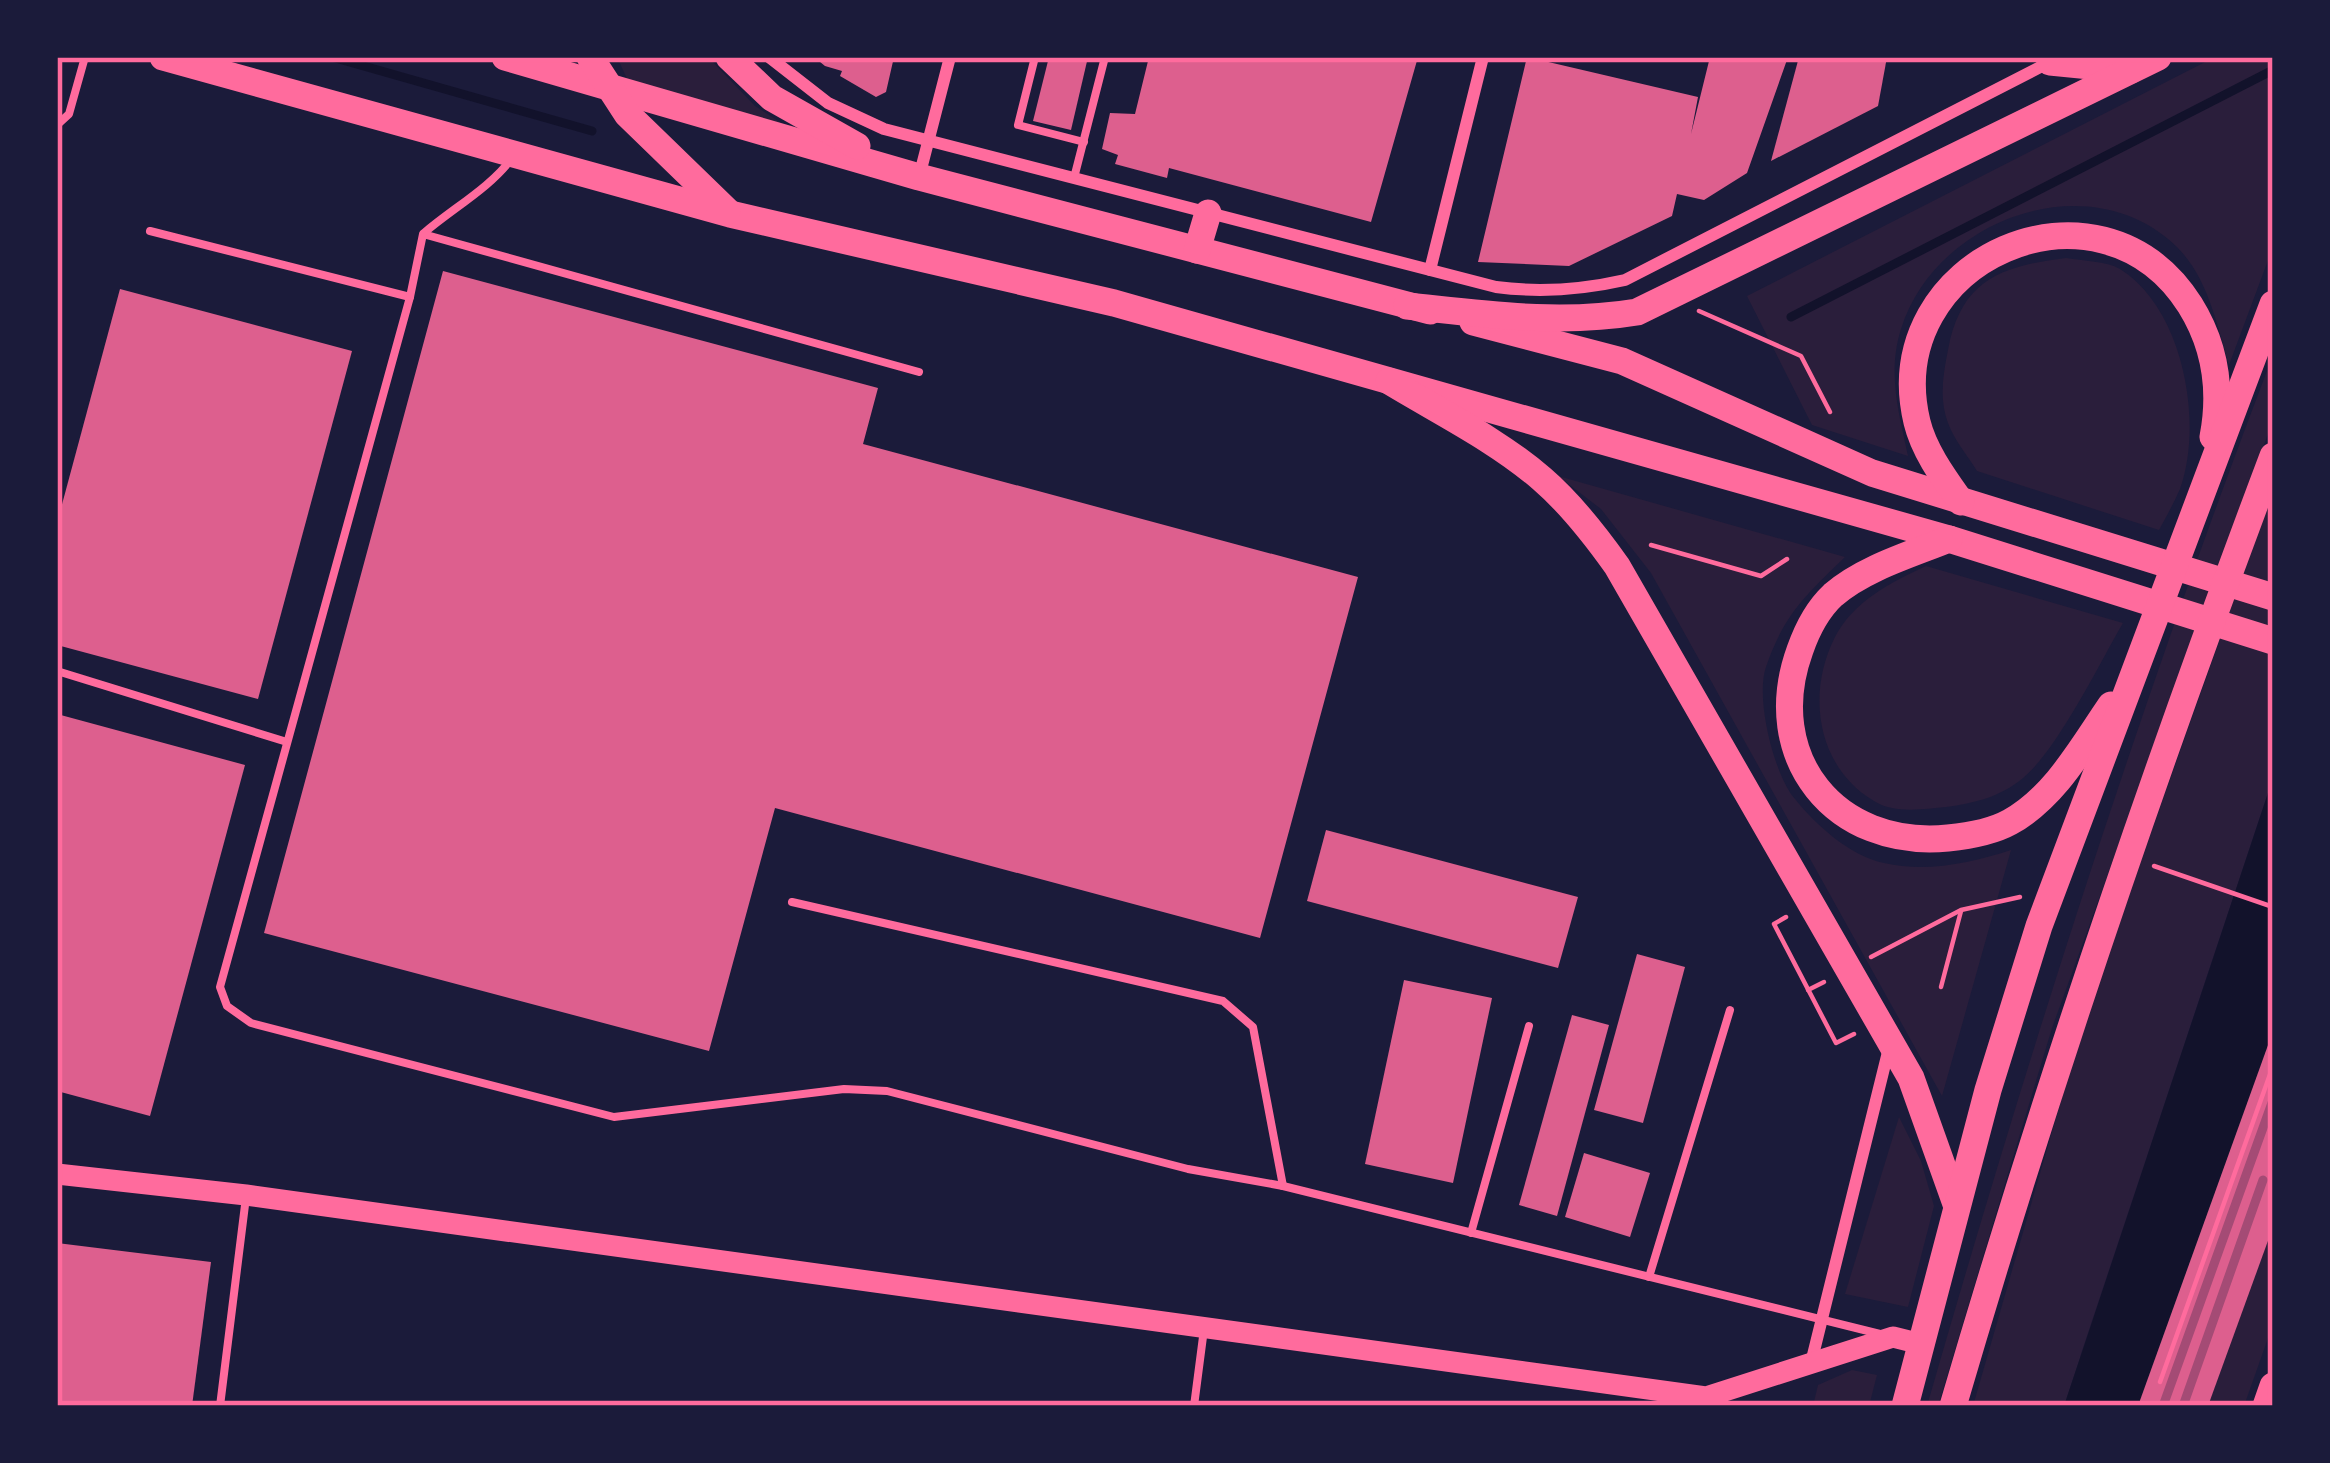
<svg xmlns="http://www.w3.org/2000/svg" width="2330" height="1463" viewBox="0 0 2330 1463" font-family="'Exo 2',sans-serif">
  <rect width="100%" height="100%" fill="#1b1b3a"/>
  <g fill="#2a1e3b">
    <polygon points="617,57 708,57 755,106 798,134 628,81"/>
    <path d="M 2215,57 L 2273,57 L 2273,247 L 2229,365 C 2217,325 2208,278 2177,247 C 2090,162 1935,219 1901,329 C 1887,373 1899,413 1908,456 L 1812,425 L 1747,296 Z"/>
    <path d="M 2066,258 C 2083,261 2106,261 2120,269 C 2183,308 2204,422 2180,489 C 2174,503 2166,517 2159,530 L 1977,471 C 1968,456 1954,440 1948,423 C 1939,399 1943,375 1948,350 C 1961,280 2001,266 2066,258 Z"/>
    <path d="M 2273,355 L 2273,420 L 2052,1028 L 1938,1406 L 1927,1406 C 2029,1051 2141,700 2273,355 Z"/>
    <path d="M 1558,476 L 1845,557 C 1806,595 1784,614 1766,667 C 1755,698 1774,775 1795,799 C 1816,825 1850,856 1884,863 C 1926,873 1971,863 2011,850 L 1942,1096 L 1651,573 L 1601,509 Z"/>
    <polygon points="2273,490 2273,778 2064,1406 1973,1406 2083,1024"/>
    <path d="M 1926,566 L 2123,623 C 2099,664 2058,749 2023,778 C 2000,797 1975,803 1946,807 C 1924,809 1894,814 1874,801 C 1818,768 1806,696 1834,639 C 1853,601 1890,583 1926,566 Z"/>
    <polygon points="1899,1117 1921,1161 1934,1206 1908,1307 1845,1294"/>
    <polygon points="2273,1227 2273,1324 2244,1406 2208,1406"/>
    <polygon points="1852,1370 1877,1375 1869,1406 1813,1406 1818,1385"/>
  </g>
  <polygon fill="#12122b" points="2273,778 2273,1032 2138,1406 2064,1406"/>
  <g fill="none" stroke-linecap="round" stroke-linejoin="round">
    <g stroke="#12122b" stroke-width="9">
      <polyline points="332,57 592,131"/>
      <polyline points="1791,317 2273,70"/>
    </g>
  </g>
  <g fill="#dd5f8e">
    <polygon points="814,57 894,57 886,92 876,97 840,76 842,71 825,66"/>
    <polygon points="1049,57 1088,57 1071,130 1033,121"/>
    <polygon points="1149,57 1418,57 1371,222 1169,168 1167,178 1115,164 1118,155 1102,149 1110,113 1135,114"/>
    <polygon points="1527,57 1698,97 1691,134 1710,57 1788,57 1747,173 1704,200 1677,194 1672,216 1569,266 1478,262"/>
    <polygon points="1799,57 1887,57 1878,106 1771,161"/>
    <polygon points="443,271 878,388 863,444 1358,577 1260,938 775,808 709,1051 264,933"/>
    <polygon points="120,289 352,351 258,699 57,645 57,523"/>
    <polygon points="57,714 245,765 150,1116 57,1091"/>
    <polygon points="1326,830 1578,897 1558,968 1307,901"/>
    <polygon points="1637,954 1685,967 1643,1123 1594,1110"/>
    <polygon points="1404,980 1492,998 1453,1183 1365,1164"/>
    <polygon points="1572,1015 1609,1025 1557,1216 1519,1205"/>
    <polygon points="2272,1034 2273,1227 2208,1406 2138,1406"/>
    <polygon points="1584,1153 1650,1173 1630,1237 1565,1217"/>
    <polygon points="57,1243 211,1262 192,1406 57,1406"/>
  </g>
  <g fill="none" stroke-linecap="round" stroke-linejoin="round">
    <g stroke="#ff6b9d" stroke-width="4.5">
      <polyline points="1699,311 1801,356 1830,412"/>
      <polyline points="1651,545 1761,576 1787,559"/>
      <polyline points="2154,866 2273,907"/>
      <polyline points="1786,917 1774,924 1836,1043 1854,1034"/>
      <polyline points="1871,957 1961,910 2020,897"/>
      <polyline points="1941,987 1961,911"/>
      <polyline points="1808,990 1824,982"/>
      <polyline points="2160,1382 2273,1066"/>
    </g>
    <g stroke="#ff6b9d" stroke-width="8">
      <polyline points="1035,57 1018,125 1084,142"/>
      <polyline points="57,125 69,114 85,57"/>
      <polyline points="1074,178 1105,57"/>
      <polyline points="150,231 410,297"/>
      <path d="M 424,233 C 453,208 490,188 512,158"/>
      <polyline points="919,372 423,234 410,297 220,987 227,1006 251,1023 614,1117 844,1089 887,1091 1188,1169 1283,1186 1880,1334"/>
      <polyline points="57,671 287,742"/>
      <polyline points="792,902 1223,1001 1253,1027 1283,1186"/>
      <polyline points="1471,1233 1529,1026"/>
      <polyline points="1649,1277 1730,1010"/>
      <polyline points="220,1406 246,1197"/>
      <polyline points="1194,1406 1204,1329"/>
    </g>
    <g stroke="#ff6b9d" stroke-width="12">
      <path d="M 769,57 L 828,103 L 884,129 L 1496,287 C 1541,293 1581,290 1625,280 L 2048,63"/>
      <polyline points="919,177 950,57"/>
      <polyline points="1430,270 1483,57"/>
      <polyline points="1811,1363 1889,1048"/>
    </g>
    <polyline stroke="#ff6b9d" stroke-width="21" points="57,1174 246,1195 1706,1397 1893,1337 1921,1344"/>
    <g stroke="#ff6b9d" stroke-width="27">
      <polyline points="163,57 730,214 1114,303 1949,539 2273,641"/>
      <polyline points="505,57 919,177 1430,311"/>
      <polyline points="590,57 627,114 727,211"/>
      <polyline points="729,57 772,98 857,146"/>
      <polyline points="1197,250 1208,213"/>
      <polyline points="1473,322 1622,361 1872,473 2273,597"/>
    </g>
    <g stroke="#ff6b9d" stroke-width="27">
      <polyline points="2050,62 2131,70"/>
      <path d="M 1407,306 C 1485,314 1559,325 1637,312 L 2158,57"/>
      <path d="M 1389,381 C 1440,412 1497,440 1542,479 C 1571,504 1595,535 1617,566 L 1911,1078 L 1956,1204"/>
      <path d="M 1961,502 C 1944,478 1924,451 1917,422 C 1878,260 2099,162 2190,305 C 2215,345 2222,390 2213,437"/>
      <path d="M 1949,539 C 1912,554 1864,568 1833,595 C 1818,609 1807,630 1800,650 C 1761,757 1835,849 1948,838 C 1968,836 1992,832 2010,822 C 2055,797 2082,747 2111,705"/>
      <polyline points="1905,1406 1988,1090 2039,926 2273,304"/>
      <path d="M 1953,1406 C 2047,1085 2155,769 2273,456"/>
      <polyline points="2266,1406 2273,1386"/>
    </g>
    <g stroke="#a44b75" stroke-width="9">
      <polyline points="2163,1406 2273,1100"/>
      <polyline points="2183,1406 2263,1180"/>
    </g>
  </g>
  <rect width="2330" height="1463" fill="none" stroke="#1b1b3a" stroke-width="120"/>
  <rect x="60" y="60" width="2210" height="1343" fill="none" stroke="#ff6b9d" stroke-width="4.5"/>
</svg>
